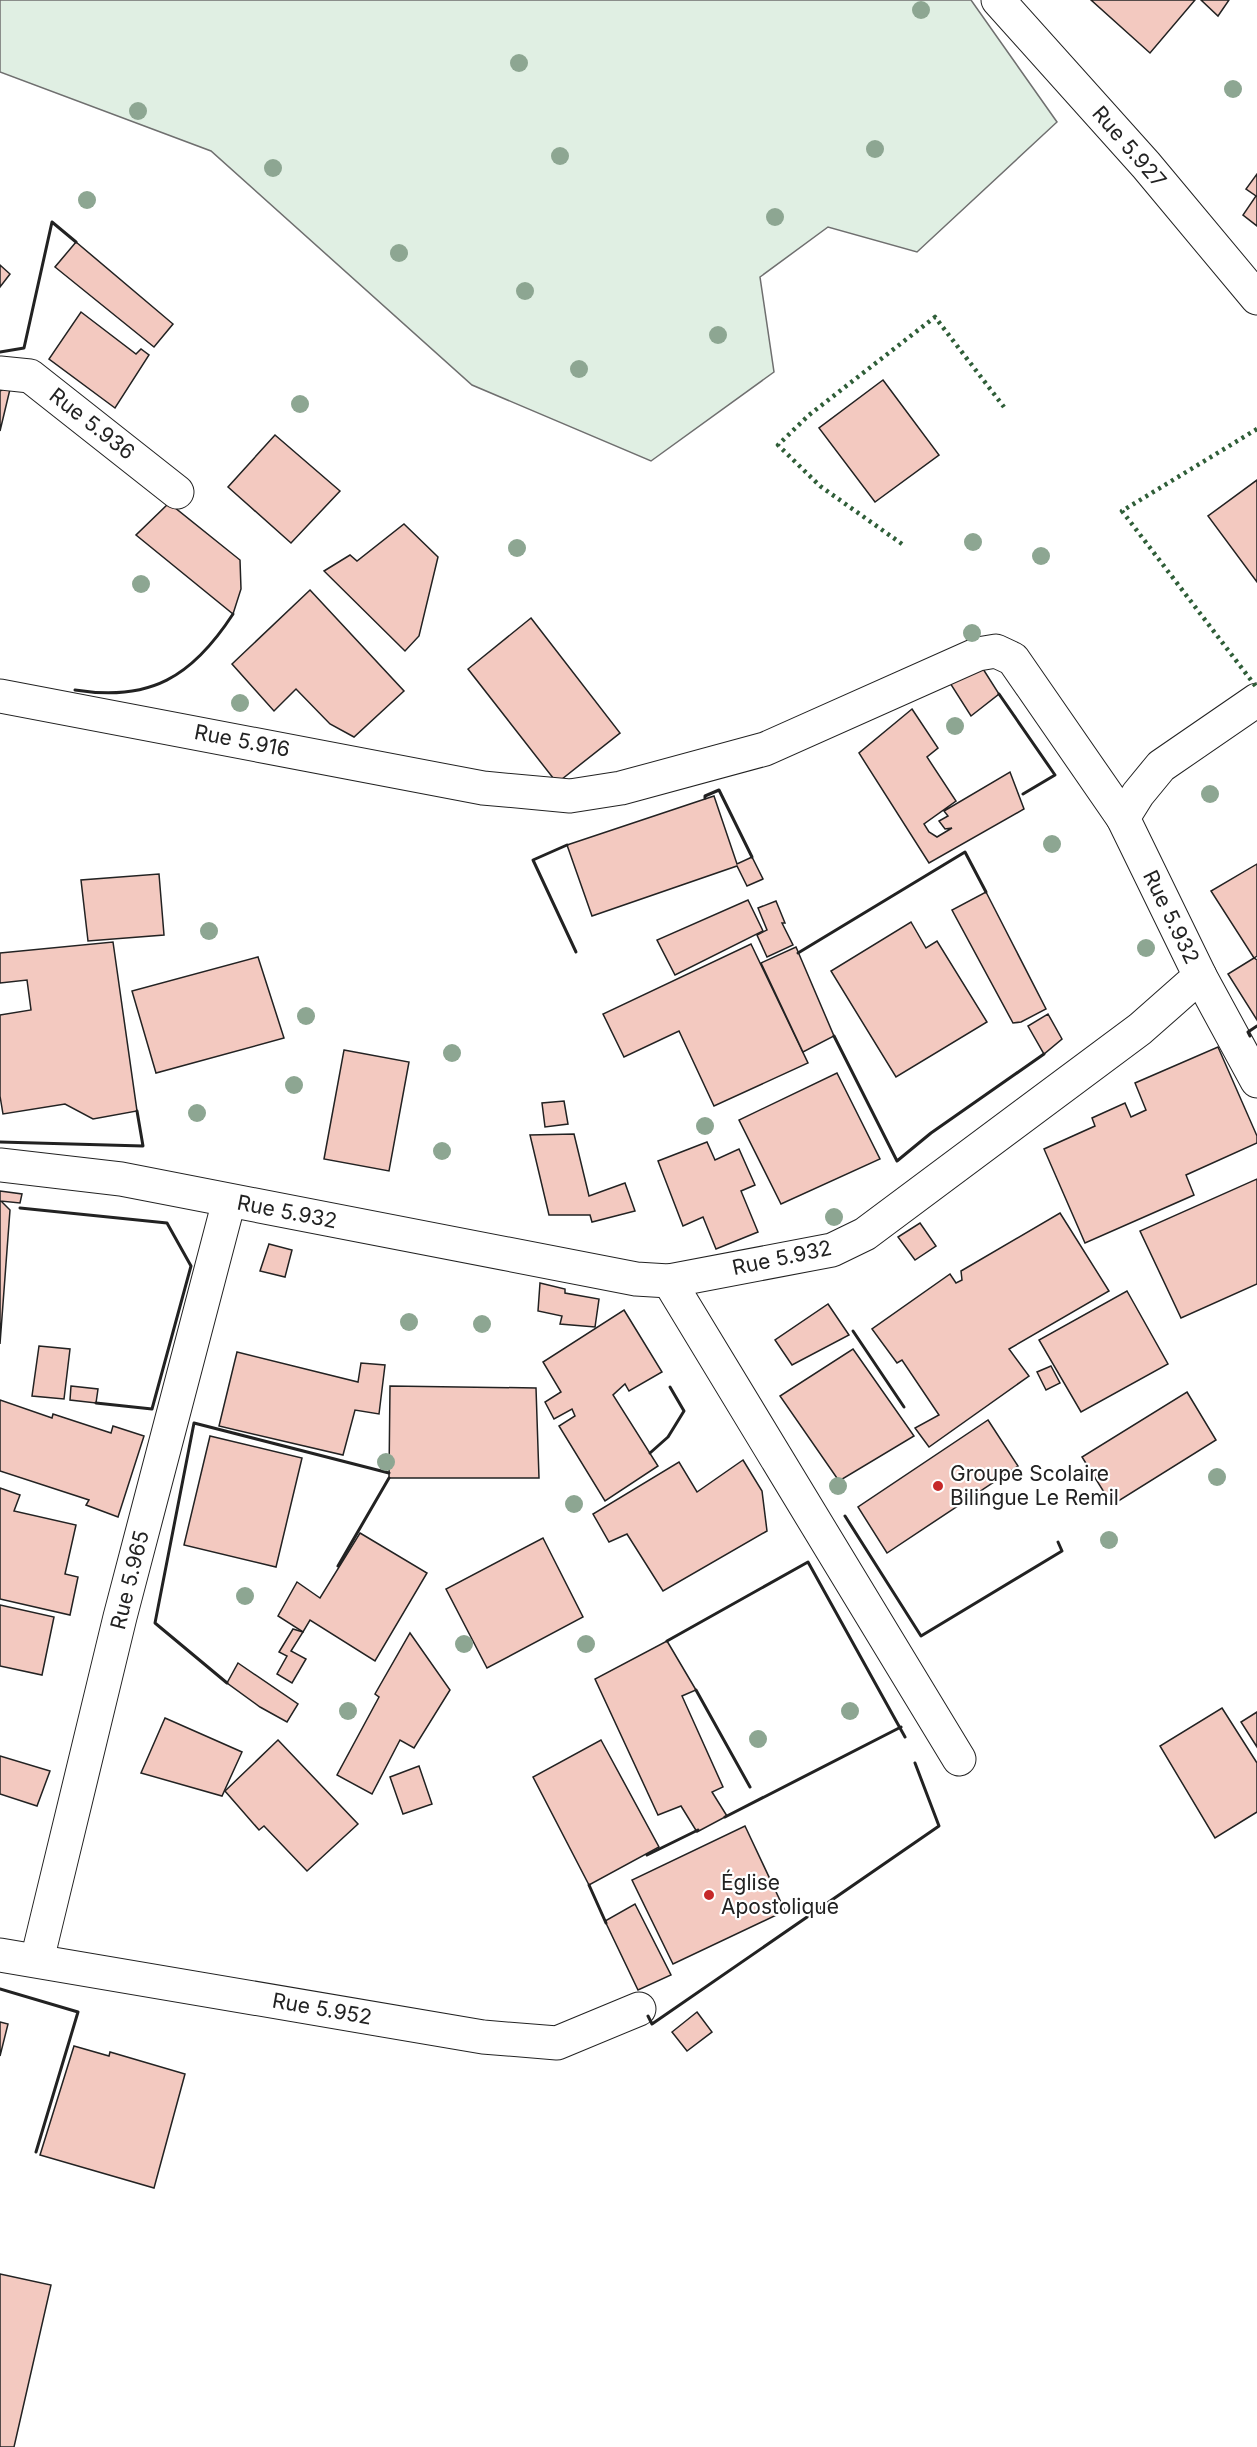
<svg xmlns="http://www.w3.org/2000/svg" width="1257" height="2447" viewBox="0 0 1257 2447" font-family="Inter,sans-serif">
  <rect width="100%" height="100%" fill="#fff"/>
  <polygon fill="#e0efe3" stroke="#6f6f6f" stroke-width="1.5" points="0,0 971,0 1057,122 917,252 828,227 760,277 774,372 651,461 472,385 211,151 0,72"/>
  <g fill="#f3c9c0" stroke="#222" stroke-width="1.5">
    <polygon points="1091,0 1195,0 1150,53"/>
    <polygon points="1201,0 1229,0 1218,16"/>
    <polygon points="1257,174 1257,226 1243,215 1256,196 1246,189"/>
    <polygon points="76,242 173,324 154,347 55,267"/>
    <polygon points="0,265 10,274 0,287"/>
    <polygon points="81,312 136,354 141,349 149,355 115,408 49,359"/>
    <polygon points="883,380 939,455 875,502 819,428"/>
    <polygon points="11,385 0,431 0,391"/>
    <polygon points="275,435 340,491 291,543 228,487"/>
    <polygon points="1257,480 1257,582 1208,516"/>
    <polygon points="169,503 240,560 241,589 233,614 136,535"/>
    <polygon points="404,524 438,557 419,636 405,651 324,571 350,555 357,561"/>
    <polygon points="310,590 404,691 354,737 330,724 296,689 274,711 232,664"/>
    <polygon points="531,618 620,733 557,783 468,669"/>
    <polygon points="978,661 999,694 971,716 950,683"/>
    <polygon points="912,709 938,748 927,757 956,801 924,824 929,832 937,837 952,828 945,829 939,821 948,816 944,811 1010,772 1024,809 929,863 859,753"/>
    <polygon points="714,796 737,864 752,857 763,879 747,886 737,866 592,916 567,845"/>
    <polygon points="1257,864 1257,956 1254,958 1211,891"/>
    <polygon points="159,874 164,935 88,941 81,880"/>
    <polygon points="986,892 1046,1009 1021,1022 1013,1023 952,910"/>
    <polygon points="748,900 763,931 675,975 657,940"/>
    <polygon points="776,901 785,923 782,923 793,945 767,957 757,935 767,930 758,908"/>
    <polygon points="911,922 926,948 937,941 987,1022 896,1077 831,971"/>
    <polygon points="113,942 137,1111 93,1119 65,1104 3,1114 0,1096 0,1015 31,1010 27,980 0,983 0,953"/>
    <polygon points="751,944 808,1063 714,1106 679,1031 624,1057 603,1014"/>
    <polygon points="796,947 834,1036 803,1052 761,963"/>
    <polygon points="258,957 284,1038 156,1073 132,991"/>
    <polygon points="1254,958 1257,960 1257,1020 1228,974"/>
    <polygon points="1048,1014 1062,1039 1044,1054 1028,1026"/>
    <polygon points="1218,1047 1257,1136 1257,1143 1186,1175 1194,1195 1085,1243 1044,1149 1095,1126 1092,1118 1125,1103 1131,1117 1146,1110 1135,1083"/>
    <polygon points="344,1050 409,1062 389,1171 324,1159"/>
    <polygon points="837,1073 880,1159 781,1204 739,1120"/>
    <polygon points="564,1101 568,1124 545,1127 542,1103"/>
    <polygon points="574,1134 589,1196 625,1183 635,1211 592,1222 590,1215 549,1215 530,1135"/>
    <polygon points="707,1142 715,1160 739,1149 755,1185 741,1191 758,1232 716,1249 703,1217 683,1226 658,1161"/>
    <polygon points="1257,1179 1257,1284 1181,1318 1140,1231"/>
    <polygon points="0,1191 22,1194 20,1203 1,1201 10,1210 0,1344"/>
    <polygon points="1060,1213 1109,1291 1009,1349 1029,1376 929,1447 915,1428 939,1415 902,1360 897,1363 872,1329 950,1274 956,1283 962,1280 961,1271"/>
    <polygon points="920,1223 936,1246 915,1260 898,1237"/>
    <polygon points="269,1244 292,1250 285,1277 260,1271"/>
    <polygon points="540,1283 565,1289 565,1293 599,1299 595,1327 560,1324 562,1316 538,1311"/>
    <polygon points="1127,1291 1168,1364 1081,1412 1039,1340"/>
    <polygon points="828,1304 849,1335 792,1365 775,1340"/>
    <polygon points="624,1310 662,1372 629,1391 625,1384 613,1395 658,1466 605,1501 559,1426 575,1416 572,1409 554,1419 545,1402 561,1392 543,1362"/>
    <polygon points="39,1346 70,1349 64,1399 32,1396"/>
    <polygon points="853,1349 914,1436 839,1481 780,1396"/>
    <polygon points="237,1352 358,1382 361,1363 385,1365 379,1414 355,1410 343,1455 219,1426"/>
    <polygon points="1051,1366 1060,1383 1046,1390 1037,1372"/>
    <polygon points="71,1386 98,1389 96,1403 70,1400"/>
    <polygon points="390,1386 536,1388 539,1478 389,1478"/>
    <polygon points="1187,1392 1216,1440 1112,1505 1082,1457"/>
    <polygon points="0,1400 52,1418 53,1414 111,1433 113,1426 144,1436 118,1517 86,1505 89,1500 0,1471"/>
    <polygon points="988,1420 1018,1466 887,1553 858,1507"/>
    <polygon points="210,1436 302,1458 276,1567 184,1545"/>
    <polygon points="743,1460 762,1491 767,1531 663,1591 627,1534 609,1542 593,1514 679,1462 697,1492"/>
    <polygon points="0,1488 20,1495 14,1511 76,1525 65,1574 78,1577 70,1615 0,1599"/>
    <polygon points="360,1533 427,1573 375,1661 310,1620 303,1632 278,1616 297,1582 320,1598"/>
    <polygon points="543,1538 583,1617 487,1668 446,1589"/>
    <polygon points="0,1605 54,1617 42,1675 0,1666"/>
    <polygon points="293,1629 303,1632 291,1651 306,1659 292,1683 277,1674 287,1656 279,1652"/>
    <polygon points="410,1633 450,1690 414,1748 400,1740 372,1794 337,1775 379,1697 375,1694"/>
    <polygon points="667,1641 696,1690 682,1696 723,1787 712,1792 727,1816 697,1832 681,1806 658,1815 595,1679"/>
    <polygon points="238,1663 298,1704 287,1722 260,1707 227,1683"/>
    <polygon points="1222,1708 1257,1763 1257,1812 1215,1838 1160,1746"/>
    <polygon points="1257,1712 1257,1747 1241,1722"/>
    <polygon points="165,1718 242,1752 222,1796 141,1773"/>
    <polygon points="278,1740 358,1824 307,1871 264,1826 259,1830 225,1791"/>
    <polygon points="601,1740 659,1847 589,1885 533,1777"/>
    <polygon points="0,1756 50,1771 37,1806 0,1794"/>
    <polygon points="419,1766 432,1804 403,1814 390,1777"/>
    <polygon points="745,1826 785,1911 673,1964 632,1880"/>
    <polygon points="635,1904 671,1975 638,1990 605,1921"/>
    <polygon points="697,2012 712,2032 687,2051 672,2032"/>
    <polygon points="0,2022 8,2024 0,2056"/>
    <polygon points="74,2046 109,2056 110,2052 185,2074 154,2188 40,2155"/>
    <polygon points="0,2274 51,2285 14,2447 0,2447"/>
  </g>
  <g fill="none" stroke-linecap="round" stroke-linejoin="round">
    <defs>
      <g id="minor">
        <polyline points="998,0 1146,165 1257,298"/>
        <polyline points="0,373 30,376 177,492"/>
        <polyline points="0,696 483,788 570,796 621,788 765,749 978,654 996,651 1013,659 1123,818"/>
        <polyline points="1200,976 1257,1081"/>
        <polyline points="0,1165 121,1179 636,1279 669,1281 832,1250 865,1234 1140,1029 1200,976 1123,818 1138,794 1161,766 1257,700"/>
        <polyline points="669,1281 959,1759"/>
        <polyline points="0,1955 483,2037 557,2043 639,2009"/>
        <polyline points="37,1960 120,1617 229,1201"/>
      </g>
    </defs>
    <use href="#minor" stroke="#222" stroke-width="35"/>
    <use href="#minor" stroke="#fff" stroke-width="33"/>
    <g stroke="#2f5e38" stroke-width="4.5" stroke-dasharray="3 4.5" stroke-linecap="butt">
      <polyline points="1257,429 1122,511 1257,688"/>
      <polyline points="902,544 820,486 778,445 809,415 935,317 1004,407"/>
    </g>
    <g stroke="#222" stroke-width="3">
      <polyline points="0,352 24,348 52,222 76,242"/>
      <path d="M 75,690 C 150,702 192,677 233,614"/>
      <polyline points="999,694 1055,775 1023,794"/>
      <polyline points="705,798 705,796 719,790 752,857"/>
      <polyline points="567,845 533,860 576,952"/>
      <polyline points="798,953 965,852 986,892"/>
      <polyline points="834,1036 897,1161 931,1133 1044,1054"/>
      <polyline points="1250,1036 1248,1032 1257,1026"/>
      <polyline points="0,1142 143,1146 137,1111"/>
      <polyline points="20,1208 167,1223 191,1266 152,1409 96,1403"/>
      <polyline points="853,1331 904,1407"/>
      <polyline points="650,1453 668,1437 684,1411 670,1387"/>
      <polyline points="845,1516 921,1636 1062,1551 1058,1542"/>
      <polyline points="338,1566 389,1478"/>
      <polyline points="667,1641 808,1562 905,1737"/>
      <polyline points="227,1683 155,1623 194,1423 389,1473"/>
      <polyline points="696,1690 750,1787"/>
      <polyline points="725,1817 901,1727"/>
      <polyline points="647,1855 698,1830"/>
      <polyline points="589,1885 606,1923"/>
      <polyline points="0,1989 78,2012 36,2152"/>
      <polyline points="648,2016 652,2024 939,1826 915,1763"/>
    </g>
  </g>
  <g fill="#8da692">
    <circle cx="921" cy="10" r="9"/>
    <circle cx="519" cy="63" r="9"/>
    <circle cx="1233" cy="89" r="9"/>
    <circle cx="138" cy="111" r="9"/>
    <circle cx="875" cy="149" r="9"/>
    <circle cx="560" cy="156" r="9"/>
    <circle cx="273" cy="168" r="9"/>
    <circle cx="87" cy="200" r="9"/>
    <circle cx="775" cy="217" r="9"/>
    <circle cx="399" cy="253" r="9"/>
    <circle cx="525" cy="291" r="9"/>
    <circle cx="718" cy="335" r="9"/>
    <circle cx="579" cy="369" r="9"/>
    <circle cx="300" cy="404" r="9"/>
    <circle cx="973" cy="542" r="9"/>
    <circle cx="517" cy="548" r="9"/>
    <circle cx="1041" cy="556" r="9"/>
    <circle cx="141" cy="584" r="9"/>
    <circle cx="972" cy="633" r="9"/>
    <circle cx="240" cy="703" r="9"/>
    <circle cx="955" cy="726" r="9"/>
    <circle cx="1210" cy="794" r="9"/>
    <circle cx="1052" cy="844" r="9"/>
    <circle cx="209" cy="931" r="9"/>
    <circle cx="1146" cy="948" r="9"/>
    <circle cx="306" cy="1016" r="9"/>
    <circle cx="452" cy="1053" r="9"/>
    <circle cx="294" cy="1085" r="9"/>
    <circle cx="197" cy="1113" r="9"/>
    <circle cx="705" cy="1126" r="9"/>
    <circle cx="442" cy="1151" r="9"/>
    <circle cx="834" cy="1217" r="9"/>
    <circle cx="409" cy="1322" r="9"/>
    <circle cx="482" cy="1324" r="9"/>
    <circle cx="386" cy="1462" r="9"/>
    <circle cx="1217" cy="1477" r="9"/>
    <circle cx="838" cy="1486" r="9"/>
    <circle cx="574" cy="1504" r="9"/>
    <circle cx="1109" cy="1540" r="9"/>
    <circle cx="245" cy="1596" r="9"/>
    <circle cx="464" cy="1644" r="9"/>
    <circle cx="586" cy="1644" r="9"/>
    <circle cx="348" cy="1711" r="9"/>
    <circle cx="850" cy="1711" r="9"/>
    <circle cx="758" cy="1739" r="9"/>
  </g>
  <g fill="#c62828" stroke="#fff" stroke-width="2">
    <circle cx="938" cy="1486" r="6"/>
    <circle cx="709" cy="1895" r="6"/>
  </g>
  <g text-anchor="middle" stroke-width="4.5" stroke-linejoin="round" paint-order="stroke">
    <g font-size="21" fill="#222" stroke="#fff">
      <text transform="translate(1129 147) rotate(49)" y="7">Rue 5.927</text>
      <text transform="translate(92 424) rotate(38)" y="7">Rue 5.936</text>
      <text transform="translate(242 741) rotate(11)" y="7">Rue 5.916</text>
      <text transform="translate(1171 917) rotate(64)" y="7">Rue 5.932</text>
      <text transform="translate(287 1212) rotate(11)" y="7">Rue 5.932</text>
      <text transform="translate(782 1258) rotate(-12)" y="7">Rue 5.932</text>
      <text transform="translate(130 1580) rotate(-76)" y="7">Rue 5.965</text>
      <text transform="translate(322 2009) rotate(10)" y="7">Rue 5.952</text>
    </g>
    <g font-size="21" fill="#222" stroke="#fff" text-anchor="start">
      <text x="950" y="1481">Groupe Scolaire<tspan x="950" dy="24">Bilingue Le Remil</tspan></text>
      <text x="721" y="1890">Église<tspan x="721" dy="24">Apostolique</tspan></text>
    </g>
  </g>
</svg>
